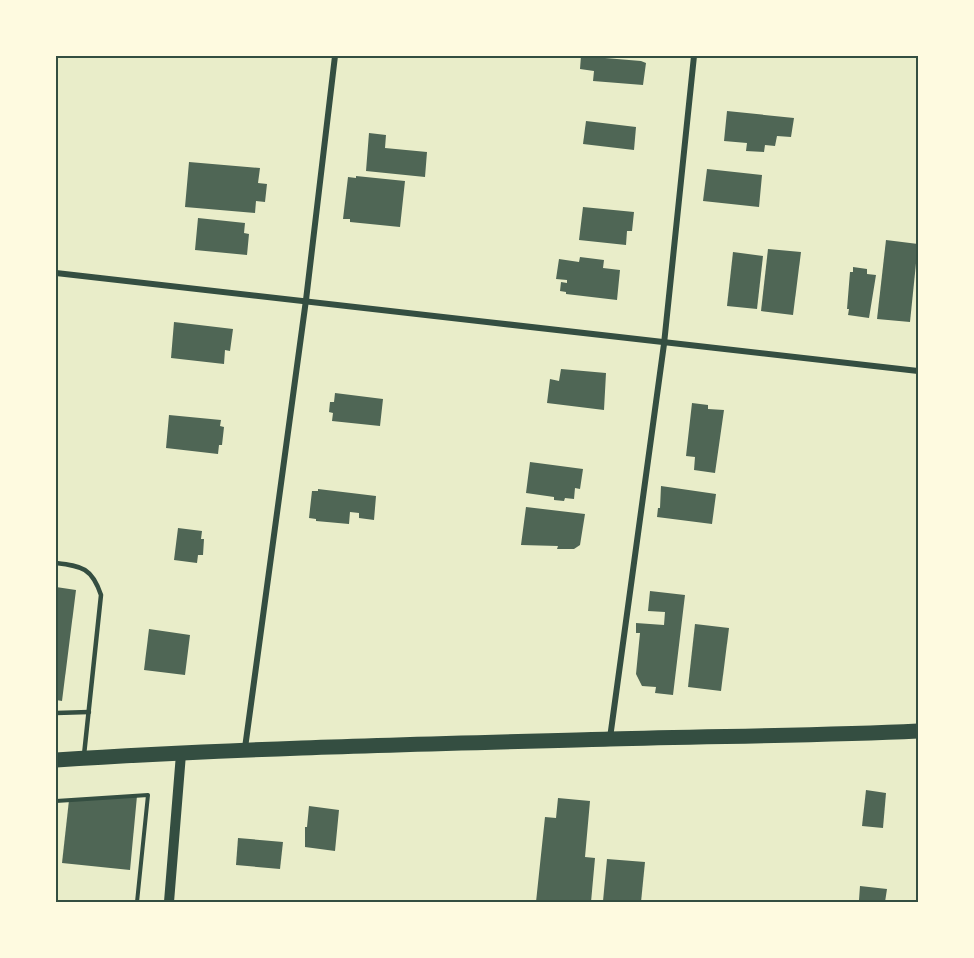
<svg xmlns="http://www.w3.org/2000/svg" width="974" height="958" viewBox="0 0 974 958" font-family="'DM Sans',sans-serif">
  <rect width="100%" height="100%" fill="#e9edc9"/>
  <g fill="#4f6655">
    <polygon points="581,56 641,61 646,63 643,85 593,81 594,71 580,69"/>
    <polygon points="727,111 794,118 791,137 777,136 775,146 765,145 764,152 746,151 747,143 724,141"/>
    <polygon points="586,121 636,127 634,150 583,144"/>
    <polygon points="369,133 386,135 385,148 427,152 425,177 366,171"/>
    <polygon points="189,162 260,168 258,183 267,184 265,202 256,201 255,213 185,207"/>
    <polygon points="707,169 762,175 759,207 703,201"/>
    <polygon points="356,176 405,181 400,227 350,222 350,219 343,219 348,177 356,178"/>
    <polygon points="583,207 634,212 632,231 627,231 626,245 579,240"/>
    <polygon points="198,218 245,223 244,233 249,234 247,255 195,250"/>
    <polygon points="886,240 918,244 910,322 877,319"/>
    <polygon points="768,249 801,252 793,315 761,311"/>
    <polygon points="733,252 763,256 757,309 727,306"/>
    <polygon points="580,257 604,260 603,268 620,270 617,300 566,294 566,292 560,291 561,282 567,283 567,280 556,279 559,259 579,262"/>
    <polygon points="853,267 867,269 867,274 876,275 869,318 848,315 849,309 847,309 850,272 853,272"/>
    <polygon points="174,322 233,329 230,351 225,350 224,364 171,358"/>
    <polygon points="561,369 606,373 604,410 547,403 550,379 559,381"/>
    <polygon points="335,393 383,399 380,426 332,421 333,413 329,412 330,402 334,402"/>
    <polygon points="692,403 708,405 708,409 724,410 715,473 694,470 695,457 686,456"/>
    <polygon points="169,415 221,420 220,426 224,427 222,445 219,445 218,454 166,448"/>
    <polygon points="530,462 583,469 580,489 575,488 574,499 565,498 564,501 554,500 554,497 526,493"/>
    <polygon points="661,486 716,494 712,524 657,517 658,508 660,508"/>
    <polygon points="318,489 376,496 374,520 359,518 359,513 350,512 349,524 316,521 316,519 309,518 312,491 318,491"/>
    <polygon points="526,507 585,514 580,545 574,549 557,549 558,546 521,545"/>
    <polygon points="178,528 202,531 201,539 204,539 203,555 198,555 197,563 174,560"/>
    <polygon points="56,587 76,590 62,701 56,700"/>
    <polygon points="650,591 685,595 673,695 655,693 656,687 642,686 636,674 640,633 636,633 636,623 664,625 665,612 648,611"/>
    <polygon points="695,624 729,628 721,691 688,687"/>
    <polygon points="149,629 190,635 185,675 144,670"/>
    <polygon points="866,790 886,793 883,828 862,826"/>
    <polygon points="137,796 130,870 62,863 69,800"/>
    <polygon points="558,798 590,801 585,857 595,858 591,902 536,902 545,817 556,818"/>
    <polygon points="309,806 339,810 335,851 305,847 305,827 307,827"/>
    <polygon points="238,838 283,842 280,869 236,865"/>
    <polygon points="607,859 645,862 641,902 603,901"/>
    <polygon points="860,886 887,889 885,902 855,902 855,900 859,900"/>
  </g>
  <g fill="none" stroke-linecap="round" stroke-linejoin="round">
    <polyline stroke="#344e41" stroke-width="4" points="56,801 148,795 137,902"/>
    <g stroke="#344e41" stroke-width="4.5">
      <path d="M 56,563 C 82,566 92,568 101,595 L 84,755"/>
      <polyline points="56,713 89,712"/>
    </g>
    <g stroke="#344e41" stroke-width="6">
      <path d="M 56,273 C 343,304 631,340 918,371"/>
      <polyline points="610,738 664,344 694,56"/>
      <polyline points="245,748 306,300 335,56"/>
    </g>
    <polyline stroke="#344e41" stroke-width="10" points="169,902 181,754"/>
    <path stroke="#344e41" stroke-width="15" d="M 56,760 C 240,748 425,744 610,739 C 713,736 816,736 918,731"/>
  </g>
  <rect width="974" height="958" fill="none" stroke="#fefae0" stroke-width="114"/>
  <rect x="57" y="57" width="860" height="844" fill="none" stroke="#344e41" stroke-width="2"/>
</svg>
